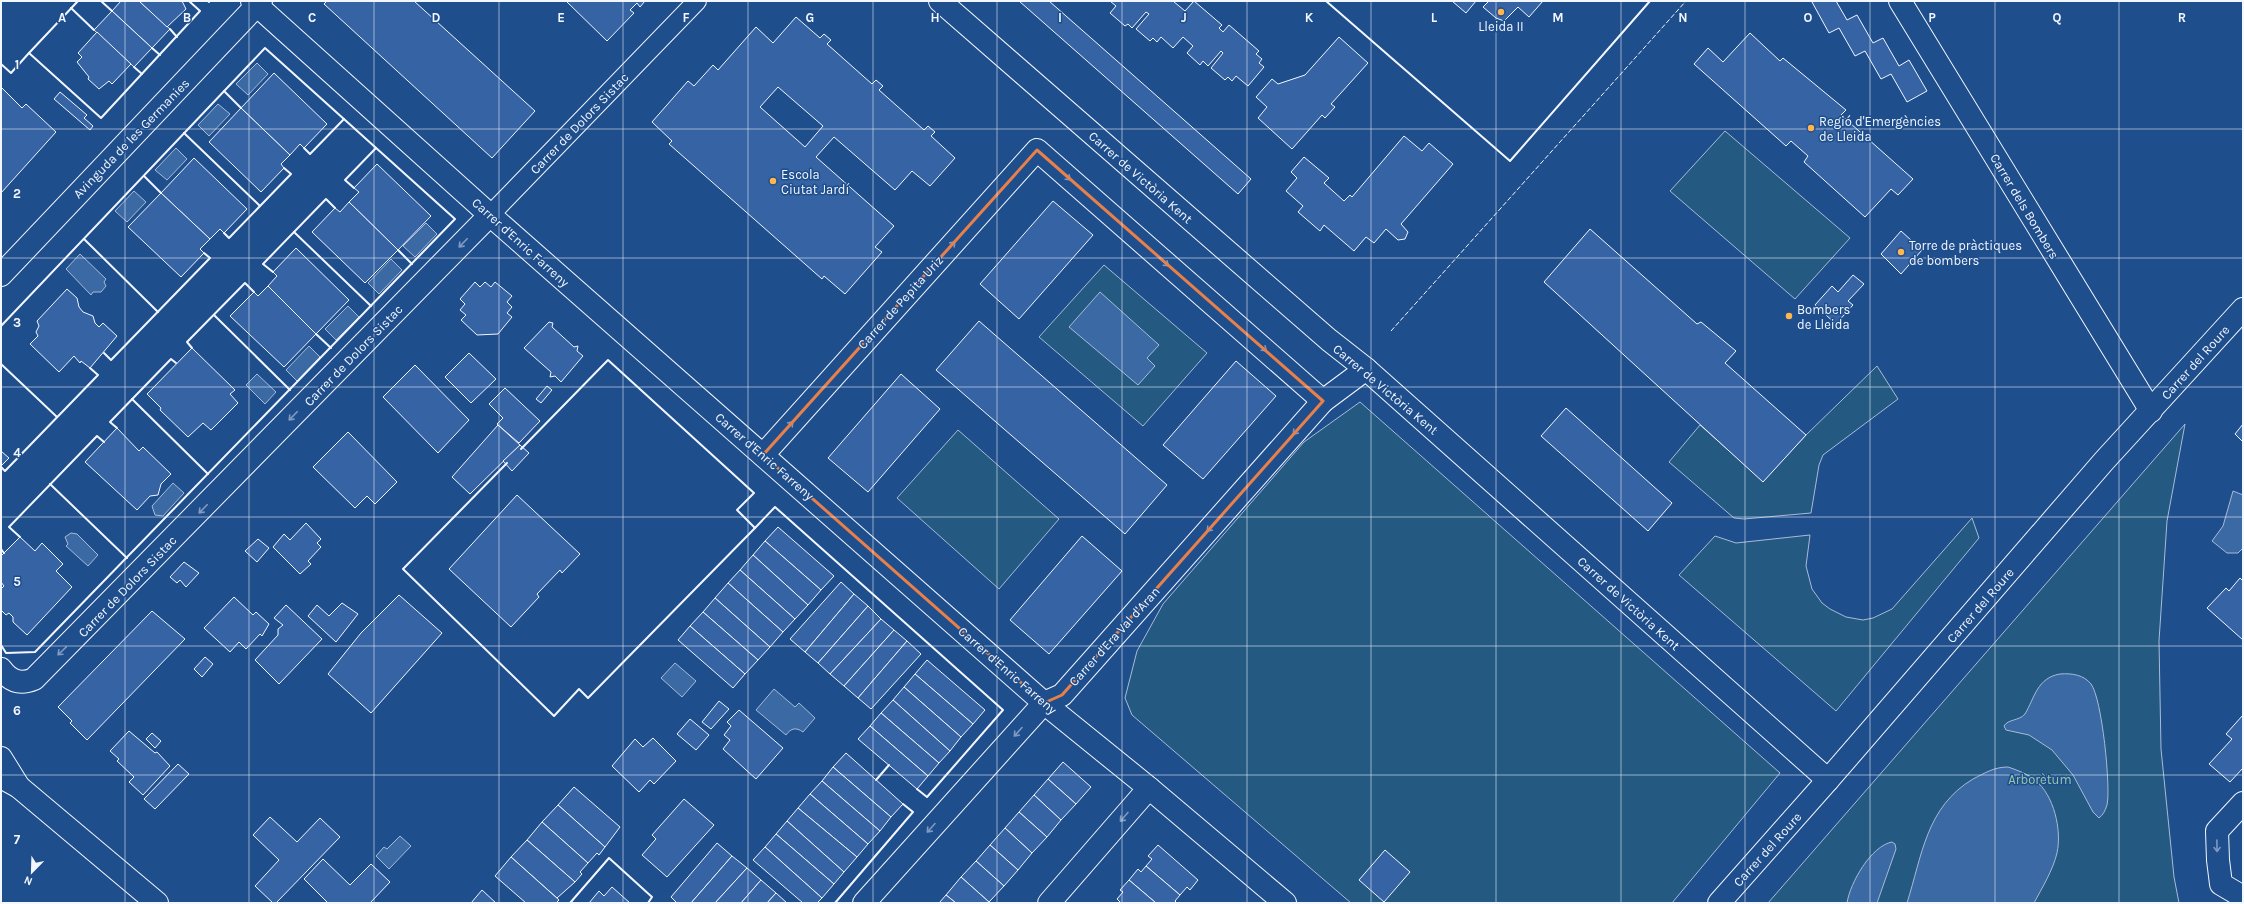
<svg xmlns="http://www.w3.org/2000/svg" width="2244" height="904" viewBox="0 0 2244 904" font-family="Karla,sans-serif">
  <rect width="100%" height="100%" fill="#1f4e8c"/>
  <g fill="#245a82" stroke="#a8bbd7">
    <polygon points="1725,131 1850,238 1795,299 1670,191"/>
    <polygon points="1104,265 1207,353 1143,426 1039,337"/>
    <polygon points="1877,366 1898,399 1823,455 1819,465 1811,513 1744,519 1734,518 1669,462 1700,425 1763,481 1806,435"/>
    <polygon points="1360,402 1780,773 1672,903 1351,903 1132,715 1125,698 1137,651 1163,604 1304,442"/>
    <polygon points="2185,424 2167,521 2159,641 2161,749 2174,877 2179,903 1768,903"/>
    <polygon points="958,430 1059,519 999,589 897,498"/>
    <polygon points="1972,518 1979,538 1836,711 1679,575 1715,536 1736,543 1810,535 1806,566 1812,589 1822,603 1830,609 1846,617 1863,620 1873,618 1892,609"/>
  </g>
  <g fill="#3b69a3" stroke="#a8bbd7">
    <polygon points="257,63 268,74 248,95 236,84"/>
    <polygon points="218,104 230,114 209,136 198,125"/>
    <polygon points="176,148 187,159 167,180 155,170"/>
    <polygon points="134,191 146,202 127,222 115,211"/>
    <polygon points="426,223 437,234 415,257 403,246"/>
    <polygon points="80,254 106,279 104,282 106,286 101,292 93,292 91,295 66,269"/>
    <polygon points="391,259 402,270 379,294 368,283"/>
    <polygon points="1100,292 1159,345 1147,358 1155,366 1138,385 1069,327"/>
    <polygon points="348,306 359,317 336,340 325,329"/>
    <polygon points="309,346 320,357 297,381 286,370"/>
    <polygon points="257,374 276,392 265,404 246,385"/>
    <polygon points="173,483 184,493 163,516 155,515 152,506"/>
    <polygon points="2233,491 2243,495 2243,548 2238,553 2227,553 2212,541 2223,526"/>
    <polygon points="71,533 77,534 98,555 88,566 66,546 68,544 65,537"/>
    <polygon points="675,663 696,681 682,697 661,678"/>
    <path d="M 2060,674 C 2072,673 2084,675 2091,684 C 2102,698 2111,788 2107,805 C 2105,811 2103,815 2099,818 L 2093,812 L 2073,775 L 2052,750 L 2029,735 L 2006,730 L 2004,726 C 2008,719 2019,721 2025,714 C 2035,697 2037,678 2060,674 Z"/>
    <path d="M 774,689 L 795,707 L 799,703 L 815,718 L 803,732 C 796,727 791,728 786,735 L 756,710 Z"/>
    <path d="M 2008,767 C 2017,770 2028,774 2035,780 C 2054,795 2062,830 2057,853 C 2053,870 2042,888 2034,903 L 1907,903 C 1922,856 1926,807 1973,779 C 1985,773 1994,767 2008,767 Z"/>
    <polygon points="400,836 411,846 389,869 376,856 384,847 387,849"/>
    <path d="M 1892,842 L 1895,844 L 1896,849 L 1877,903 L 1847,903 C 1850,883 1871,846 1892,842 Z"/>
  </g>
  <g fill="#3563a3" stroke="#f2f6ff" fill-rule="evenodd">
    <polygon points="121,1 139,1 170,29 152,48 112,11"/>
    <polygon points="139,1 182,1 186,9 167,27"/>
    <polygon points="327,1 414,1 535,111 492,158 324,4"/>
    <polygon points="566,1 645,1 640,7 637,3 630,10 634,13 607,41"/>
    <polygon points="1019,1 1049,1 1251,179 1238,194"/>
    <polygon points="1110,1 1173,1 1185,11 1194,1 1222,25 1219,28 1223,32 1229,25 1259,51 1256,54 1262,59 1259,63 1264,67 1248,86 1236,76 1232,81 1228,77 1225,80 1211,68 1223,53 1221,51 1208,66 1203,61 1200,65 1187,53 1193,46 1183,37 1173,48 1161,37 1157,42 1153,38 1150,41 1136,29 1149,14 1146,12 1132,28 1128,24 1125,26 1110,13 1116,6"/>
    <polygon points="1452,1 1476,1 1466,13"/>
    <polygon points="1489,1 1543,1 1529,17 1518,7 1504,21 1496,18 1483,7"/>
    <polygon points="1813,1 1836,1 1847,20 1857,15 1873,43 1883,38 1899,66 1909,60 1927,91 1907,102 1891,74 1881,79 1865,51 1855,56 1839,28 1829,33 1812,2"/>
    <polygon points="112,11 152,48 134,67 94,30"/>
    <path d="M 796,17 L 820,38 L 824,34 L 831,40 L 827,44 L 872,84 L 876,80 L 883,86 L 879,90 L 924,130 L 928,126 L 935,132 L 931,136 L 955,158 L 930,186 L 912,171 L 895,190 L 834,137 L 816,157 L 894,226 L 875,247 L 882,252 L 845,294 L 824,276 L 822,279 L 669,144 L 672,141 L 652,122 L 688,81 L 694,86 L 713,65 L 718,70 L 756,27 L 773,43 ZM 778,87 L 823,126 L 805,147 L 760,107 Z"/>
    <polygon points="97,32 131,64 112,84 109,81 99,89 88,79 89,77 77,62 82,57 78,53"/>
    <polygon points="1750,33 1780,61 1783,58 1846,110 1841,115 1913,179 1898,195 1891,189 1865,217 1804,162 1808,156 1791,141 1786,146 1694,64 1708,48 1723,62"/>
    <polygon points="1339,37 1368,63 1331,104 1335,107 1325,118 1322,115 1292,149 1258,118 1267,107 1256,97 1272,79 1278,84 1305,75"/>
    <polygon points="274,73 327,124 304,148 300,144 290,155 241,108"/>
    <polygon points="1,87 22,108 26,104 56,132 1,193"/>
    <polygon points="60,92 87,115 84,118 93,126 90,130 54,99"/>
    <polygon points="241,108 290,155 281,164 284,168 261,192 209,142"/>
    <polygon points="1404,136 1422,151 1429,143 1453,164 1401,224 1408,232 1405,239 1398,240 1386,229 1374,243 1366,237 1354,251 1324,225 1320,231 1298,212 1303,206 1286,191 1297,178 1291,172 1304,157 1329,178 1324,183 1344,201 1350,195 1352,197"/>
    <polygon points="194,158 247,209 224,233 220,229 210,239 161,193"/>
    <polygon points="377,164 431,216 398,250 349,202 359,192 354,188"/>
    <polygon points="161,193 210,239 200,249 204,253 181,277 128,227"/>
    <polygon points="1053,201 1093,235 1019,319 980,284"/>
    <polygon points="349,202 398,250 365,283 312,232 335,208 340,212"/>
    <polygon points="1590,229 1697,324 1701,322 1736,351 1725,363 1806,435 1763,482 1544,282"/>
    <polygon points="1901,231 1922,250 1901,274 1881,254"/>
    <polygon points="296,248 349,300 316,334 268,286 277,276 273,272"/>
    <polygon points="1853,275 1864,284 1848,301 1853,305 1836,324 1815,305 1832,286 1838,292"/>
    <polygon points="475,282 480,287 485,282 491,287 495,282 512,296 507,302 512,307 507,313 512,317 498,334 477,335 461,320 466,315 460,310 465,304 460,299"/>
    <polygon points="268,286 316,334 284,367 230,316 254,292 258,296"/>
    <polygon points="67,289 77,298 79,307 83,312 93,316 95,323 99,327 103,323 117,336 90,368 81,361 80,363 74,356 59,372 30,344 38,336 36,332 39,326 37,321"/>
    <polygon points="979,321 1167,485 1125,534 936,370"/>
    <polygon points="549,322 553,323 552,327 574,347 578,346 577,351 583,356 561,382 555,376 550,377 551,372 524,348"/>
    <polygon points="192,348 235,390 230,394 238,403 211,430 203,423 188,437 160,410 161,408 147,394"/>
    <polygon points="469,353 496,379 471,403 445,377"/>
    <polygon points="1236,361 1276,396 1203,479 1163,445"/>
    <polygon points="415,365 469,420 438,453 383,397"/>
    <polygon points="901,374 940,409 868,492 828,458"/>
    <polygon points="547,386 552,390 541,403 536,399"/>
    <polygon points="505,388 540,421 519,443 497,424 503,418 489,404"/>
    <polygon points="1566,408 1672,503 1648,531 1541,436"/>
    <polygon points="2243,424 2243,442 2235,434"/>
    <polygon points="498,425 520,445 470,494 452,477"/>
    <polygon points="117,428 139,451 143,447 171,474 161,484 158,495 150,496 137,510 85,462"/>
    <polygon points="348,432 397,482 375,504 367,496 355,508 313,467"/>
    <polygon points="520,445 529,453 512,471 503,461"/>
    <polygon points="1,451 9,458 1,466"/>
    <polygon points="517,495 580,554 562,573 560,570 537,594 539,597 511,627 449,569"/>
    <polygon points="306,523 321,539 317,543 321,547 308,561 311,564 300,574 273,547 284,534 290,540"/>
    <polygon points="778,527 834,576 821,590 765,541"/>
    <polygon points="1082,536 1122,571 1049,654 1010,620"/>
    <polygon points="20,537 35,551 42,543 63,564 56,571 72,587 27,635 13,622 13,617 9,613 6,615 1,610 1,589 4,586 1,582 1,556"/>
    <polygon points="258,539 269,548 257,562 245,551"/>
    <polygon points="765,541 821,590 808,605 753,555"/>
    <polygon points="753,555 808,605 795,619 740,570"/>
    <polygon points="184,562 199,573 186,587 180,580 177,583 170,577"/>
    <polygon points="740,570 795,619 783,632 728,583"/>
    <polygon points="2240,578 2243,581 2243,640 2207,608 2226,588 2229,591"/>
    <polygon points="841,582 854,594 805,652 790,639"/>
    <polygon points="728,583 783,632 770,647 715,598"/>
    <polygon points="854,594 868,606 818,663 805,652"/>
    <polygon points="399,595 442,633 371,713 328,674 361,633"/>
    <polygon points="234,597 253,615 256,612 269,624 262,636 260,634 246,649 239,642 230,652 204,628"/>
    <polygon points="715,598 770,647 758,660 703,612"/>
    <polygon points="342,603 358,614 336,642 308,616 317,605 329,616"/>
    <polygon points="286,605 322,639 279,684 255,660 278,635 278,629 283,625 274,618"/>
    <polygon points="868,606 881,619 830,674 818,663"/>
    <polygon points="152,611 185,639 87,740 70,723 72,721 58,707"/>
    <polygon points="703,612 758,660 745,674 690,626"/>
    <polygon points="881,619 894,630 844,686 830,674"/>
    <polygon points="690,626 745,674 733,688 678,640"/>
    <polygon points="894,630 907,641 858,698 844,686"/>
    <polygon points="907,641 921,654 871,709 858,698"/>
    <polygon points="205,657 213,664 202,677 194,669"/>
    <polygon points="927,660 985,710 973,724 915,674"/>
    <polygon points="915,674 973,724 961,737 904,687"/>
    <polygon points="904,687 961,737 950,751 893,700"/>
    <polygon points="893,700 950,751 939,763 881,713"/>
    <polygon points="719,701 729,709 711,729 702,722"/>
    <polygon points="739,710 783,748 756,779 723,749 730,740 724,735 731,726 727,722"/>
    <polygon points="881,713 939,763 928,776 870,726"/>
    <polygon points="2243,715 2243,768 2230,782 2209,764 2232,739 2226,734"/>
    <polygon points="690,719 709,735 696,750 677,734"/>
    <polygon points="870,726 928,776 917,789 858,739"/>
    <polygon points="129,731 155,753 157,752 170,766 143,795 129,782 134,777 117,761 119,759 110,751"/>
    <polygon points="152,733 161,741 155,748 146,739"/>
    <polygon points="653,738 676,761 654,784 650,780 639,792 612,766 635,739 643,747"/>
    <polygon points="846,753 903,804 891,817 833,767"/>
    <polygon points="1063,762 1091,787 1076,804 1048,779"/>
    <polygon points="178,764 189,774 155,809 144,799"/>
    <polygon points="833,767 891,817 880,831 822,781"/>
    <polygon points="1048,779 1076,804 1061,820 1034,795"/>
    <polygon points="822,781 880,831 868,844 810,794"/>
    <polygon points="574,787 620,827 605,847 558,805"/>
    <polygon points="810,794 868,844 857,857 798,808"/>
    <polygon points="1034,795 1061,820 1047,837 1019,812"/>
    <polygon points="684,799 714,825 667,877 642,855 656,839 652,835"/>
    <polygon points="558,805 605,847 599,855 597,853 588,863 542,822"/>
    <polygon points="798,808 857,857 844,872 787,821"/>
    <polygon points="1019,812 1047,837 1032,853 1005,828"/>
    <polygon points="270,817 297,842 320,818 340,837 276,903 273,903 255,886 279,860 253,835"/>
    <polygon points="787,821 844,872 834,884 776,834"/>
    <polygon points="542,822 588,863 580,872 582,874 575,882 527,840"/>
    <polygon points="1005,828 1032,853 1018,870 990,845"/>
    <polygon points="776,834 834,884 822,898 765,847"/>
    <polygon points="527,840 575,882 557,898 511,857"/>
    <polygon points="717,843 732,856 691,903 677,903 671,897"/>
    <polygon points="990,845 1018,870 1004,886 976,861"/>
    <polygon points="1158,845 1198,880 1190,890 1187,887 1180,895 1146,866 1152,859 1148,856"/>
    <polygon points="765,847 822,898 817,903 803,903 753,860"/>
    <polygon points="1385,850 1410,872 1384,902 1359,880"/>
    <polygon points="732,856 747,868 715,903 691,903"/>
    <polygon points="511,857 559,900 556,903 526,903 495,876"/>
    <polygon points="323,859 350,885 371,864 390,882 370,903 328,903 304,879"/>
    <polygon points="976,861 1004,886 989,902 961,877"/>
    <polygon points="1146,866 1180,895 1175,901 1177,903 1156,903 1129,880 1138,869 1141,872"/>
    <polygon points="747,868 761,880 741,903 715,903"/>
    <polygon points="961,877 989,902 988,903 956,903 946,895"/>
    <polygon points="761,880 776,893 767,903 741,903"/>
    <polygon points="1129,880 1156,903 1121,903 1117,899 1123,892 1120,890"/>
    <polygon points="612,887 630,903 589,903 599,891 604,896"/>
    <polygon points="482,890 496,903 471,903"/>
    <polygon points="776,893 787,903 767,903"/>
    <polygon points="946,895 956,903 939,903"/>
  </g>
  <g fill="none" stroke-linecap="round" stroke-linejoin="round">
    <defs>
      <polyline id="pedestrian" points="490,215 697,1"/>
      <g id="minor">
        <polyline points="252,1 490,215 1044,703 1149,788 1285,903"/>
        <polyline points="940,1 1329,340 1366,369 1828,780"/>
        <polyline points="1900,1 2151,411"/>
        <polyline points="1,275 261,1"/>
        <polyline points="763,455 1037,150 1323,401"/>
        <path d="M 1,669 C 10,681 20,685 34,679 L 490,215"/>
        <polyline points="2243,803 2217,831 2218,860 2221,884 2243,897"/>
        <polyline points="864,903 1044,703 1062,695 1323,401 1366,369"/>
        <polyline points="1049,903 1149,788"/>
        <polyline points="1719,903 1828,780 2104,461 2243,309"/>
      </g>
      <g id="primary">
        <polyline points="1,758 19,787"/>
        <polyline points="1,777 19,787 157,903"/>
      </g>
    </defs>
    <use href="#pedestrian" stroke="#f2f6ff" stroke-width="20"/>
    <use href="#minor" stroke="#f2f6ff" stroke-width="24"/>
    <use href="#primary" stroke="#f2f6ff" stroke-width="24"/>
    <use href="#pedestrian" stroke="#1f4e8c" stroke-width="18"/>
    <use href="#minor" stroke="#1f4e8c" stroke-width="22"/>
    <use href="#primary" stroke="#1f4e8c" stroke-width="22"/>
    <polyline stroke="#f2f6ff" stroke-width="1" stroke-dasharray="5 2" stroke-linecap="butt" points="1391,331 1686,1"/>
    <g stroke="#f2f6ff" stroke-width="2">
      <polyline points="78,1 29,53 101,118 200,11 189,1"/>
      <polyline points="101,1 112,11"/>
      <polyline points="208,1 209,2"/>
      <polyline points="1326,1 1510,161 1650,1"/>
      <polyline points="71,8 94,30"/>
      <polyline points="170,29 177,37"/>
      <polyline points="152,48 160,55"/>
      <polyline points="1,64 11,73 29,53"/>
      <polyline points="134,67 142,74"/>
      <polyline points="224,91 241,108"/>
      <polyline points="184,133 260,206"/>
      <polyline points="304,148 310,154 344,119"/>
      <polyline points="144,176 161,193"/>
      <polyline points="354,188 345,180 376,148"/>
      <polyline points="294,232 371,306"/>
      <polyline points="224,233 229,238 291,174 284,168"/>
      <polyline points="84,239 158,312"/>
      <polyline points="398,250 412,264"/>
      <polyline points="273,272 263,264 326,199 335,208"/>
      <polyline points="214,315 290,390"/>
      <polyline points="1,326 265,48 455,219 35,652 6,653 1,645"/>
      <polyline points="316,334 331,348"/>
      <polyline points="192,348 187,342 245,283 254,292"/>
      <polyline points="104,353 111,360 210,258 204,253"/>
      <polyline points="1,364 57,417"/>
      <polyline points="132,399 208,474"/>
      <polyline points="117,428 110,422 171,359 176,363"/>
      <polyline points="521,449 608,360 754,493 737,510 755,528 775,507 1003,710 927,797 917,789"/>
      <polyline points="507,463 403,569 554,716 579,689 588,698 755,528"/>
      <polyline points="1,467 5,471 98,375 90,368"/>
      <polyline points="50,484 127,558"/>
      <polyline points="20,537 9,527 97,436 104,442"/>
      <polyline points="1,549 4,553"/>
      <polyline points="876,780 889,765"/>
      <polyline points="570,903 609,858 652,897 648,903"/>
      <polyline points="835,903 913,812 903,804"/>
    </g>
  </g>
  <defs><path id="oneway-shaft" d="M-6 0H5M1.5-3L5.5 0L1.5 3" fill="none" stroke-width="1.6" stroke-linecap="round" stroke-linejoin="round"/></defs>
  <g stroke="#7e9ac0">
    <use href="#oneway-shaft" transform="translate(1066 176) rotate(41)"/>
    <use href="#oneway-shaft" transform="translate(463 243) rotate(134)"/>
    <use href="#oneway-shaft" transform="translate(951 246) rotate(-48)"/>
    <use href="#oneway-shaft" transform="translate(1164 262) rotate(41)"/>
    <use href="#oneway-shaft" transform="translate(1262 347) rotate(41)"/>
    <use href="#oneway-shaft" transform="translate(293 416) rotate(134)"/>
    <use href="#oneway-shaft" transform="translate(789 426) rotate(-48)"/>
    <use href="#oneway-shaft" transform="translate(1297 430) rotate(132)"/>
    <use href="#oneway-shaft" transform="translate(203 509) rotate(134)"/>
    <use href="#oneway-shaft" transform="translate(1211 527) rotate(132)"/>
    <use href="#oneway-shaft" transform="translate(62 651) rotate(136)"/>
    <use href="#oneway-shaft" transform="translate(1018 732) rotate(132)"/>
    <use href="#oneway-shaft" transform="translate(1124 817) rotate(131)"/>
    <use href="#oneway-shaft" transform="translate(931 828) rotate(132)"/>
    <use href="#oneway-shaft" transform="translate(2217 846) rotate(89)"/>
  </g>
  <path fill="none" stroke="#ea8049" stroke-width="3" stroke-linejoin="round" d="M 1037,150 L 1323,401 L 1062,695 L 1044,703 L 763,455 Z"/>
  <path fill="none" stroke="#f2f6ff" stroke-width="1" stroke-opacity="0.55" d="M 125,1 L 125,903M 249,1 L 249,903M 374,1 L 374,903M 499,1 L 499,903M 623,1 L 623,903M 748,1 L 748,903M 873,1 L 873,903M 997,1 L 997,903M 1122,1 L 1122,903M 1247,1 L 1247,903M 1371,1 L 1371,903M 1496,1 L 1496,903M 1621,1 L 1621,903M 1745,1 L 1745,903M 1870,1 L 1870,903M 1995,1 L 1995,903M 2119,1 L 2119,903M 1,129 L 2243,129M 1,258 L 2243,258M 1,387 L 2243,387M 1,517 L 2243,517M 1,646 L 2243,646M 1,775 L 2243,775"/>
  <g fill="#ffb74d" stroke="#1f4e8c" stroke-width="1.5">
    <circle cx="1501" cy="12" r="4"/>
    <circle cx="1811" cy="128" r="4"/>
    <circle cx="773" cy="181" r="4"/>
    <circle cx="1901" cy="252" r="4"/>
    <circle cx="1789" cy="316" r="4"/>
  </g>
  <g text-anchor="middle" stroke-width="3" stroke-linejoin="round" paint-order="stroke">
    <g font-size="13" fill="#f2f6ff" stroke="#1f4e8c" text-anchor="start">
      <text x="1501" y="31" text-anchor="middle">Lleida II</text>
      <text x="1819" y="126">Regió d'Emergències<tspan x="1819" dy="15">de Lleida</tspan></text>
      <text x="781" y="179">Escola<tspan x="781" dy="15">Ciutat Jardí</tspan></text>
      <text x="1909" y="250">Torre de pràctiques<tspan x="1909" dy="15">de bombers</tspan></text>
      <text x="1797" y="314">Bombers<tspan x="1797" dy="15">de Lleida</tspan></text>
    </g>
    <g font-size="13" fill="#f2f6ff" stroke="#1f4e8c">
      <text transform="translate(579 123) rotate(-46)" y="5">Carrer de Dolors Sistac</text>
      <text transform="translate(131 138) rotate(-46)" y="5">Avinguda de les Germanies</text>
      <text transform="translate(1141 177) rotate(41)" y="5">Carrer de Victòria Kent</text>
      <text transform="translate(2025 206) rotate(59)" y="5">Carrer dels Bombers</text>
      <text transform="translate(521 242) rotate(42)" y="5">Carrer d'Enric Farreny</text>
      <text transform="translate(900 302) rotate(-48)" y="5">Carrer de Pepita Uriz</text>
      <text transform="translate(353 355) rotate(-46)" y="5">Carrer de Dolors Sistac</text>
      <text transform="translate(2195 362) rotate(-48)" y="5">Carrer del Roure</text>
      <text transform="translate(1386 389) rotate(40)" y="5">Carrer de Victòria Kent</text>
      <text transform="translate(765 456) rotate(41)" y="5">Carrer d'Enric Farreny</text>
      <text transform="translate(127 586) rotate(-46)" y="5">Carrer de Dolors Sistac</text>
      <text transform="translate(1629 603) rotate(42)" y="5">Carrer de Victòria Kent</text>
      <text transform="translate(1980 605) rotate(-49)" y="5">Carrer del Roure</text>
      <text transform="translate(1114 636) rotate(-48)" y="5">Carrer d'Era Val d'Aran</text>
      <text transform="translate(1008 670) rotate(41)" y="5">Carrer d'Enric Farreny</text>
      <text transform="translate(1767 849) rotate(-48)" y="5">Carrer del Roure</text>
    </g>
    <g font-size="13" fill="#97c8a6" stroke="#1f4e8c">
      <text x="2040" y="784">Arborètum</text>
    </g>
  </g>
  <g font-size="13" text-anchor="middle" font-weight="bold" fill="#f2f6ff" stroke="#1f4e8c" stroke-width="3" stroke-linejoin="round" paint-order="stroke">
    <text x="62" y="22">A</text>
    <text x="187" y="22">B</text>
    <text x="312" y="22">C</text>
    <text x="436" y="22">D</text>
    <text x="561" y="22">E</text>
    <text x="686" y="22">F</text>
    <text x="810" y="22">G</text>
    <text x="935" y="22">H</text>
    <text x="1060" y="22">I</text>
    <text x="1184" y="22">J</text>
    <text x="1309" y="22">K</text>
    <text x="1434" y="22">L</text>
    <text x="1558" y="22">M</text>
    <text x="1683" y="22">N</text>
    <text x="1808" y="22">O</text>
    <text x="1932" y="22">P</text>
    <text x="2057" y="22">Q</text>
    <text x="2182" y="22">R</text>
    <text x="17" y="69">1</text>
    <text x="17" y="198">2</text>
    <text x="17" y="327">3</text>
    <text x="17" y="457">4</text>
    <text x="17" y="586">5</text>
    <text x="17" y="715">6</text>
    <text x="17" y="844">7</text>
  </g>
  <rect width="2244" height="904" fill="none" stroke="#f2f6ff" stroke-width="4"/>
  <g transform="translate(32 872) rotate(203)" stroke="#1f4e8c" stroke-width="3" paint-order="stroke">
  <path d="M0-3L7 15L0 10L-7 15Z" fill="#f2f6ff"/>
  <text y="-6" font-size="11" font-weight="bold" text-anchor="middle" fill="#f2f6ff">N</text>
  </g>
</svg>
